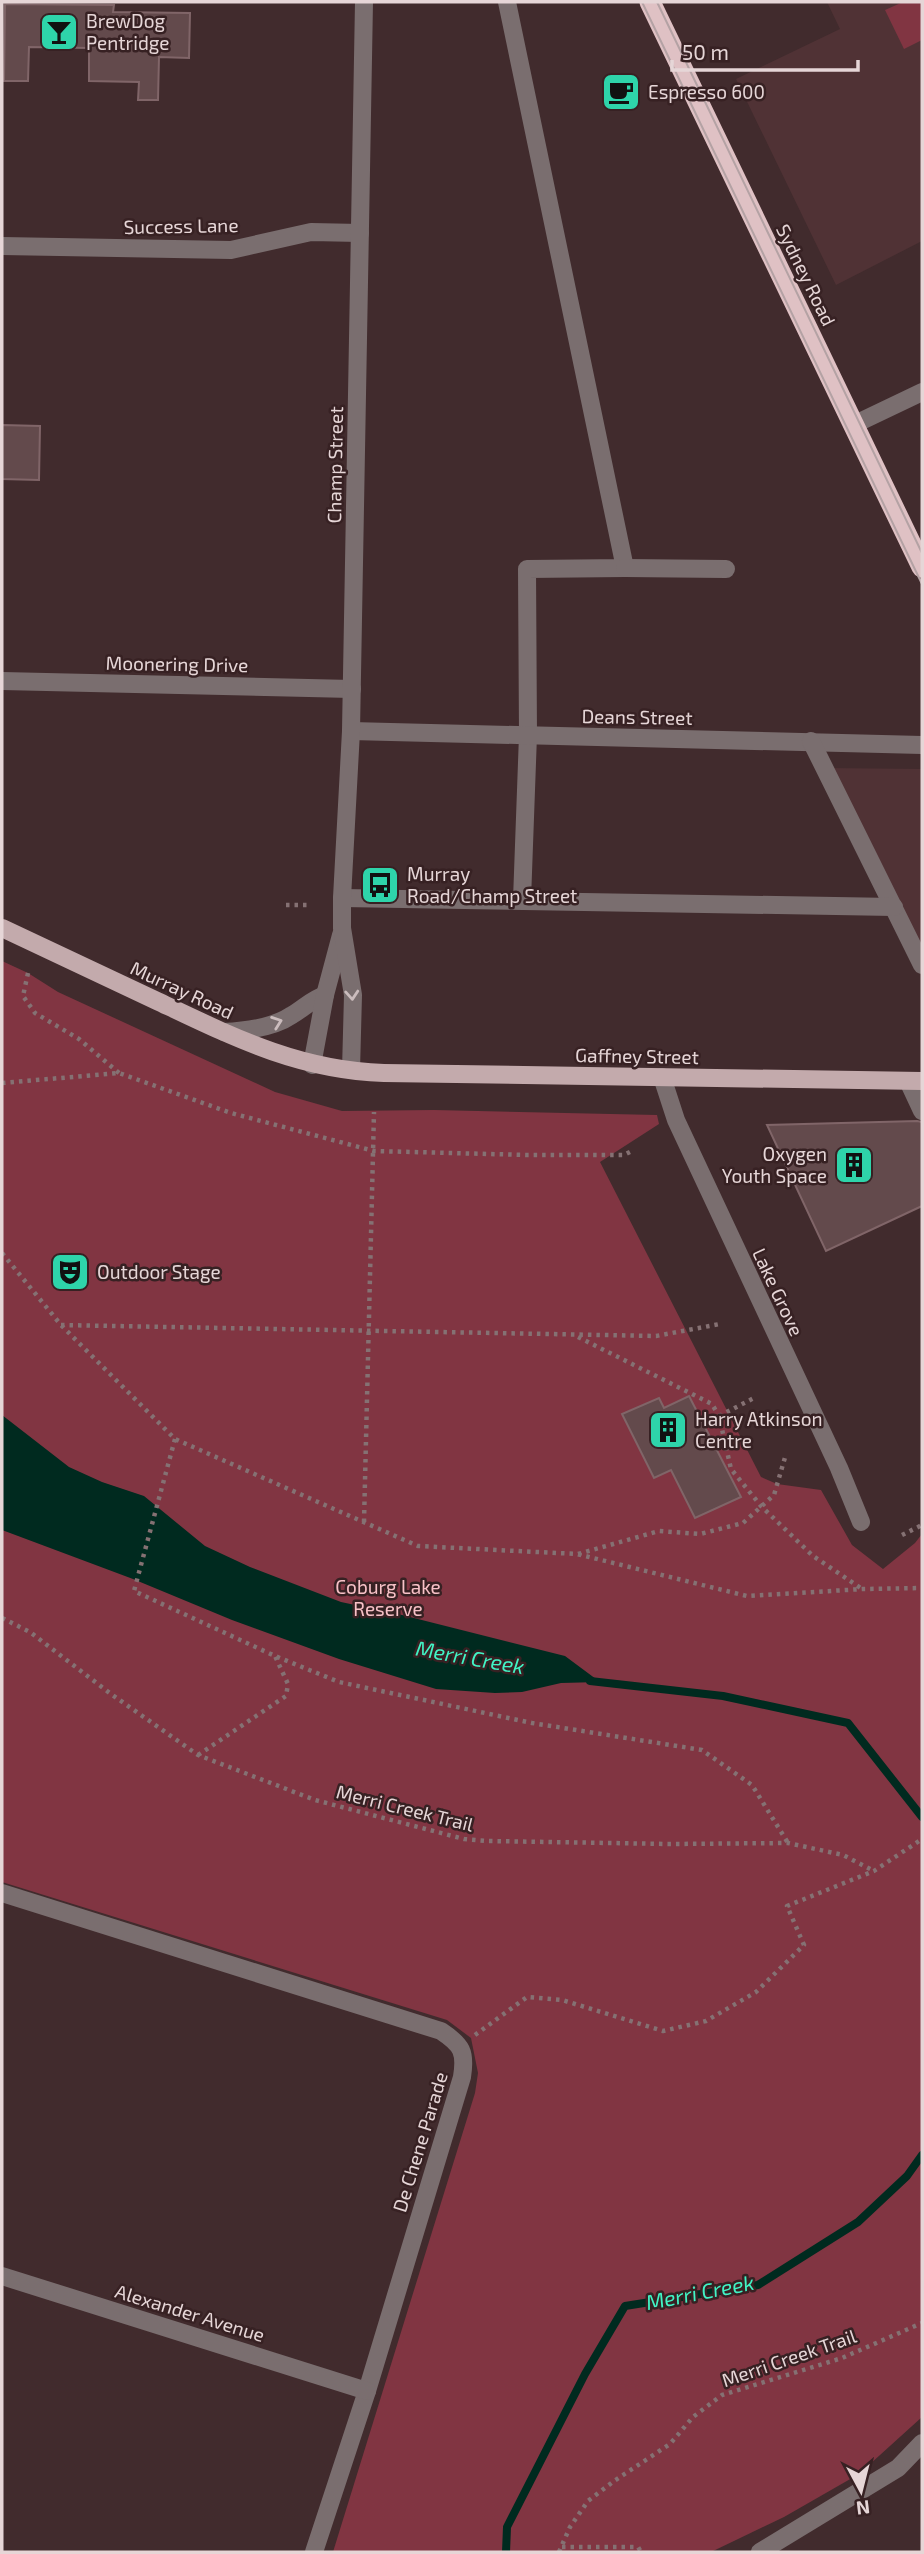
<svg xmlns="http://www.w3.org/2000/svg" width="924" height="2554" viewBox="0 0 924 2554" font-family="'Exo 2',sans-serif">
  <rect width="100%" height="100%" fill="#412b2d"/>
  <g fill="#503235">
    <polygon points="827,2 922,2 922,241 836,285 736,79 840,29"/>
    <polygon points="824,768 922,769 922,965"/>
  </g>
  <g fill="#813542">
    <polygon points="903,2 922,2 922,40 904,49 885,10"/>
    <polygon points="2,961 28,973 58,992 275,1092 342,1111 434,1110 657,1115 659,1124 600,1162 761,1477 777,1484 821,1490 852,1545 883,1569 915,1543 922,1534 922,2417 859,2474 784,2517 711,2552 333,2552 475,2093 478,2073 471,2038 447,2020 2,1882"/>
  </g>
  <polygon fill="#002a1f" points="2,1415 69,1467 102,1482 144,1496 205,1546 250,1567 341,1602 402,1615 565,1656 600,1682 561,1683 522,1692 495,1693 436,1689 339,1659 232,1620 133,1579 2,1530"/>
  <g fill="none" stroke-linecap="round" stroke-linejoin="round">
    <g stroke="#002a1f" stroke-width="8">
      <polyline points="590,1681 723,1696 848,1723 922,1817"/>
      <polyline points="506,2552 507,2527 585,2374 625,2306 758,2285 858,2222 907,2176 922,2155"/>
    </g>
  </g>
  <g fill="#634a4c" stroke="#806568" stroke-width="2">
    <polygon points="5,4 114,5 113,12 190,13 189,58 159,57 158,100 138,100 139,82 89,81 89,48 29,47 28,81 4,81"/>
    <polygon points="2,425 40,426 39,480 2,479"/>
    <polygon points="917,1121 922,1122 922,1206 826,1251 767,1125"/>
    <polygon points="689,1396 741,1497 695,1518 671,1470 654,1478 622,1414 659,1398 664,1408"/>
  </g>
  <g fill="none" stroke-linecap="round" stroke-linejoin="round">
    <g stroke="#857173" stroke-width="4.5" stroke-dasharray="3.5 5" stroke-linecap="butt">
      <polyline points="286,905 309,905"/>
      <polyline points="28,973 23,996 35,1013 79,1039 119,1073"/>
      <polyline points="2,1083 119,1073 231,1113 374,1151 528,1155 624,1155 634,1150"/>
      <polyline points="2,1253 61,1325 175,1439 418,1546 577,1554 747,1596 863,1589 922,1588"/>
      <polyline points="61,1325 656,1336 720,1324"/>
      <polyline points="578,1337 712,1404 719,1416 731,1469 761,1506 813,1556 862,1589"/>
      <polyline points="719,1416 756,1397"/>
      <polyline points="175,1439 134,1591 275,1656 339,1682 532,1723 702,1750 752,1785 788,1843"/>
      <polyline points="364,1522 374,1112"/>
      <polyline points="902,1535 922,1525"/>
      <polyline points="578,1554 659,1531 700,1534 743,1523 774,1495 786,1454"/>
      <polyline points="2,1618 30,1632 111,1694 198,1755 315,1800 464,1839 487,1841 670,1844 788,1843 843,1855 874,1871"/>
      <polyline points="198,1755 286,1696 288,1684 275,1656"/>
      <polyline points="475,2035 527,1997 562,2000 663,2031 706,2021 756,1992 804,1945 787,1906 874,1871 922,1839"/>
      <polyline points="562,2547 638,2547 641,2552"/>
      <polyline points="559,2552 570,2527 588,2501 614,2481 670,2444 693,2417 722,2395 842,2358 922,2323"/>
    </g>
    <g stroke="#7a6e6f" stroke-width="18">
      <polyline points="507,2 625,568 527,569 528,735 522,900"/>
      <polyline points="2,246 231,250 311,232 360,233"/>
      <polyline points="853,425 922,392"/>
      <polyline points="625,568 726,569"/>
      <polyline points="2,681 352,689"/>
      <polyline points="351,731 922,745"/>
      <polyline points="811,741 922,965"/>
      <polyline points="342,898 894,907"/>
      <path d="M 224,1032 C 246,1031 273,1028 292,1015 C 304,1008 312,999 325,995"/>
      <polyline points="312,1065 325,995 341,935"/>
      <polyline points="351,1070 353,995 342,928 342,898 351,731 364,2"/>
      <polyline points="662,1077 676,1120 839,1468 861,1522"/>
      <polyline points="908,1081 922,1111"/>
      <path d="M 2,1893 L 441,2031 C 462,2045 466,2052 462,2077 L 367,2391 L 314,2552"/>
      <polyline points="2,2276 367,2391"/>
      <polyline points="760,2552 898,2468 922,2443"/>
    </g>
    <path stroke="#c3aaac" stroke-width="18" d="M 2,928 C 53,952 105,976 157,1001 C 233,1037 298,1070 384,1073 L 922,1081"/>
    <polyline stroke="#dfc1c4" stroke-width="21" points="650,2 922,567"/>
    <g stroke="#b4a2a4" stroke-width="2">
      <polyline points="642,2 922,584"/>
      <polyline points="657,2 922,553"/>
    </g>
  </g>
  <defs><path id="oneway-chevron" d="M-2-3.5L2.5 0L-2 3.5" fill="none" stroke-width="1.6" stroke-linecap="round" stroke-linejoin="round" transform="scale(1.75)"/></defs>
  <g stroke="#cbbcbd">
    <use href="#oneway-chevron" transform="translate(352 995) rotate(86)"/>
    <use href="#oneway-chevron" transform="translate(277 1022) rotate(-20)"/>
  </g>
  <defs>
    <symbol id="bar-square" viewBox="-11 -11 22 22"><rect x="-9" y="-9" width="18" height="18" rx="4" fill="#2ed4aa" stroke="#372123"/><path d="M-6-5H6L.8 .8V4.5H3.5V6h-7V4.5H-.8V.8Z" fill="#111"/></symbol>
    <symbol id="cafe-square" viewBox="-11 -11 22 22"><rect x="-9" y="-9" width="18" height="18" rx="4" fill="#2ed4aa" stroke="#372123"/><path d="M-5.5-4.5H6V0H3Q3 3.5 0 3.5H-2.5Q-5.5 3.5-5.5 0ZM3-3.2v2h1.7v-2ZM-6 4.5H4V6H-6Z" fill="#111"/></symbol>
    <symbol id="bus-square" viewBox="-11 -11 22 22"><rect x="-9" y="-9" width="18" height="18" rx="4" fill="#2ed4aa" stroke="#372123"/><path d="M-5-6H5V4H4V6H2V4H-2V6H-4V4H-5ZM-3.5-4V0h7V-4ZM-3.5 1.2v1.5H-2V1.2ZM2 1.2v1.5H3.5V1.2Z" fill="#111"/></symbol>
    <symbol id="building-square" viewBox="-11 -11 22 22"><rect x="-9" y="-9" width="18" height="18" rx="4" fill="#2ed4aa" stroke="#372123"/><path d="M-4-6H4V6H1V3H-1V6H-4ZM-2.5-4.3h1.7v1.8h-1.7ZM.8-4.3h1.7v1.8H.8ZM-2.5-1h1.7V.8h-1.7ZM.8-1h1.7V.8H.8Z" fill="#111"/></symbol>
    <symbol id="theatre-square" viewBox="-11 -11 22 22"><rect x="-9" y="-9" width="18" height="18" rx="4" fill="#2ed4aa" stroke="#372123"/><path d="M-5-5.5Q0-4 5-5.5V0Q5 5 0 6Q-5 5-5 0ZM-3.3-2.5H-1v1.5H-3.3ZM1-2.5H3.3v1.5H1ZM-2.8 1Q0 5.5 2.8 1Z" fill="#111"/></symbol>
  </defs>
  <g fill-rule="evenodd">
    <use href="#bar-square" x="37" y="10" width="44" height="44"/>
    <use href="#cafe-square" x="599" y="70" width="44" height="44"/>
    <use href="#bus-square" x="358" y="863" width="44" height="44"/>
    <use href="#building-square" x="832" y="1143" width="44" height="44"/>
    <use href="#theatre-square" x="48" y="1250" width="44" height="44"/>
    <use href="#building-square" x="646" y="1408" width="44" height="44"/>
  </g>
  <g text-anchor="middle" stroke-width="5" stroke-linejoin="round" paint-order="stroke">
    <g font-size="19" fill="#e6d6d7" stroke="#372123" text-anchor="start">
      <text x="86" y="28">BrewDog<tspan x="86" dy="22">Pentridge</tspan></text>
      <text x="648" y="99">Espresso 600</text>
      <text x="407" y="881">Murray<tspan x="407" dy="22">Road/Champ Street</tspan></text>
      <text x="827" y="1161" text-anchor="end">Oxygen<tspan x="827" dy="22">Youth Space</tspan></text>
      <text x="97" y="1279">Outdoor Stage</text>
      <text x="695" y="1426">Harry Atkinson<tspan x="695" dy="22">Centre</tspan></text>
    </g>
    <g font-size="19" fill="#e6d6d7" stroke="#372123">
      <text transform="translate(181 226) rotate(-1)" y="7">Success Lane</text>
      <text transform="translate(806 275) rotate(64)" y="7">Sydney Road</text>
      <text transform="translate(335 465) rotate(-89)" y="7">Champ Street</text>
      <text transform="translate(177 664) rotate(1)" y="7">Moonering Drive</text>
      <text transform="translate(637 717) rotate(1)" y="7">Deans Street</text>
      <text transform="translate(182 990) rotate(25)" y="7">Murray Road</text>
      <text transform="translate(637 1056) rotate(1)" y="7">Gaffney Street</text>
      <text transform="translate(778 1292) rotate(65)" y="7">Lake Grove</text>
      <text transform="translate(405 1808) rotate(14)" y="7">Merri Creek Trail</text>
      <text transform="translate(420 2142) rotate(-73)" y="7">De Chene Parade</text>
      <text transform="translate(190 2313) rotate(17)" y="7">Alexander Avenue</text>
      <text transform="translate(789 2358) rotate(-19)" y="7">Merri Creek Trail</text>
    </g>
    <g font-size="19" fill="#f8c1c7" stroke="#372123">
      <text x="388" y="1594">Coburg Lake<tspan x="388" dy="22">Reserve</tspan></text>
    </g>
    <g font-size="21" font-style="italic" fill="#41f4c5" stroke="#372123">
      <text transform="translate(470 1658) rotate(10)" y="7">Merri Creek</text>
      <text transform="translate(700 2293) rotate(-11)" y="7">Merri Creek</text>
    </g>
  </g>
  <rect width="924" height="2554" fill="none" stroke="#e6d6d7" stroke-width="7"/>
  <g transform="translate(861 2491) rotate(173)" stroke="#372123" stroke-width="5" paint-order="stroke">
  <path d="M0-5L12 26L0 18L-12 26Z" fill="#e6d6d7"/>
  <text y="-10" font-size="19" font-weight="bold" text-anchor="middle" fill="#e6d6d7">N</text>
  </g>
  <path d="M672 60v10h186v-10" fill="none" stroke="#e6d6d7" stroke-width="3.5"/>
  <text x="682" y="60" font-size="21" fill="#e6d6d7" stroke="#372123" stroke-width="5" paint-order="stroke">50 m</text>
</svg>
